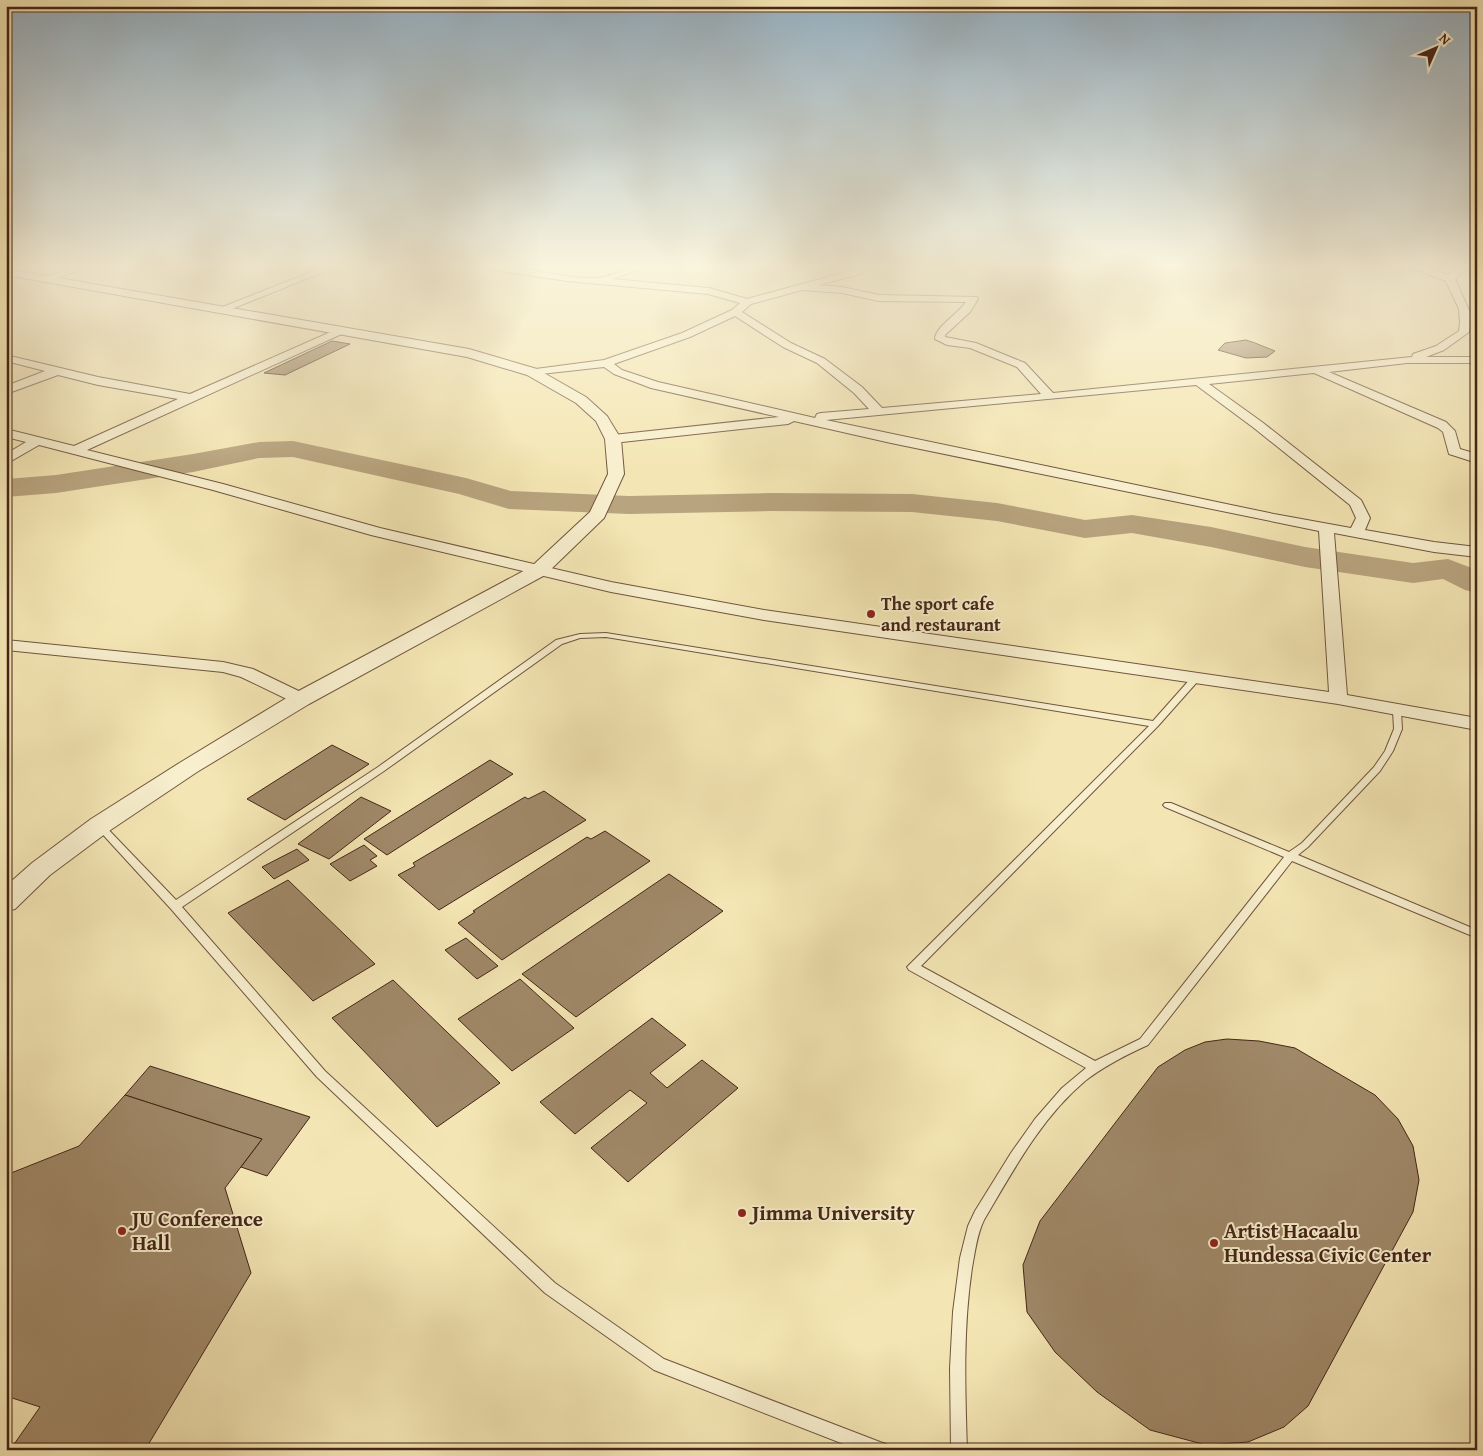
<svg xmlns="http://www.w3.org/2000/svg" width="1483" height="1456" viewBox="0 0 1483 1456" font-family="'Gentium Book Plus',serif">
  <rect width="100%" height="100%" fill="#f4e6b4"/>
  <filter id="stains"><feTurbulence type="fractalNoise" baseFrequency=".004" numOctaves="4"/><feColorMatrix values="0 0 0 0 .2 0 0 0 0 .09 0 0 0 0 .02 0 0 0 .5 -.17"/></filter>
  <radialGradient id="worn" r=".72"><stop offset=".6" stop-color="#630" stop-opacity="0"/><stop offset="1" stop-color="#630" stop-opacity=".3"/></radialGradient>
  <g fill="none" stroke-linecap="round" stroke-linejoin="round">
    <polygon fill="#b8a47f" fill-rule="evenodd" points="293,441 466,478 511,491 629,496 771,493 912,494 997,503 1085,520 1132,515 1211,527 1305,547 1413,563 1448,559 1477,570 1477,593 1465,590 1443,579 1413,583 1305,567 1211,547 1132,533 1085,538 997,521 912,512 771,511 629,514 509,509 459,494 293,457 259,458 193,472 56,493 6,497 6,479 56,475 193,454 259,442"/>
  </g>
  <g fill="#a08969" stroke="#442517">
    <polygon points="1246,340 1255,343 1275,351 1267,357 1246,358 1218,350 1225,343"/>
    <polygon points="332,341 350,344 285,375 264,373"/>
    <polygon points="332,745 369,764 285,820 247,799"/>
    <polygon points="490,760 513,774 387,855 364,839"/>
    <polygon points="544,791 586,820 439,910 398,875 415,866 413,863 525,797 528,799"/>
    <polygon points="361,797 391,811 329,859 298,844"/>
    <polygon points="605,831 650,861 502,960 458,923 475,912 473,911 587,837 591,839"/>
    <polygon points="364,845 377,856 370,860 377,866 350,881 330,864"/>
    <polygon points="297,849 309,860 274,879 262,867"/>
    <polygon points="669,874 723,911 576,1017 522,974"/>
    <polygon points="288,880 375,964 313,1001 228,913"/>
    <polygon points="466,938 498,966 477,979 445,950"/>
    <polygon points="520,979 574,1028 512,1071 458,1019"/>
    <polygon points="393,980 500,1083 437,1127 332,1018"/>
    <polygon points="652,1018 686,1045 650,1073 667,1088 702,1060 738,1088 628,1182 591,1148 647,1103 630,1090 575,1134 540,1102"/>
    <polygon points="1227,1039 1259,1041 1295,1048 1375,1095 1398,1119 1413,1146 1419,1180 1413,1212 1308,1406 1284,1427 1248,1442 1206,1445 1150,1430 1097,1392 1055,1352 1027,1312 1023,1265 1040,1221 1158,1067 1185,1050 1205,1042"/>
    <polygon points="150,1066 310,1117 267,1176 241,1167 262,1139 125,1095"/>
    <polygon points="125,1095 262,1139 225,1188 251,1273 145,1450 10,1450 40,1407 6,1396 6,1175 79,1146"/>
  </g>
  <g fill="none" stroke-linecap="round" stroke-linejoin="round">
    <defs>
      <path id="service" d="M 606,633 L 1153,721 L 1192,677 L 1198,677 L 1199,679 L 1198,681 L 1158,726 L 921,966 L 1095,1061 L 1140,1039 L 1284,857 L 1165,807 L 1163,805 L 1165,803 L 1171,803 L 1289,852 L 1302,843 L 1374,767 L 1385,751 L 1394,729 L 1393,711 L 1394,709 L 1397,708 L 1401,711 L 1402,729 L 1393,751 L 1380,771 L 1308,847 L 1298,855 L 1477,930 L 1477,938 L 1292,861 L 1148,1045 C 1126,1055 1104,1066 1085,1081 C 1041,1118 1013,1171 984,1220 C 977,1234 975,1252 972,1268 C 963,1328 965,1389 967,1450 L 951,1450 L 950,1368 L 953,1312 L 960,1258 L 968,1226 L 975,1211 L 1011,1153 L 1035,1119 L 1062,1088 L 1086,1068 L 909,970 L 907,967 L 1149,726 L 606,637 L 580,638 L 562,644 L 384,771 L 182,907 L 325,1071 L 555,1283 L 664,1359 L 880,1442 L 886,1444 L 888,1450 L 859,1450 L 654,1370 L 545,1293 L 317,1077 L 171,909 L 95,826 L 97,824 L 103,824 L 176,900 L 378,767 L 556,640 L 580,634 Z"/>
      <g id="minor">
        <polygon points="84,264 97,264 49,281 43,281 41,279"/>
        <polygon points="331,264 343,264 224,312 220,313 215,310"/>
        <path d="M 467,264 C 510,259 555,280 598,278 C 614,277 629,264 649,264 L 648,266 L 613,279 L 709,288 L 747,299 L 857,269 L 862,272 L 860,274 L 819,285 L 842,287 L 879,295 L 977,297 L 978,299 L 970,312 L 945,335 L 945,337 L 976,343 L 1025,363 L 1053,393 L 1412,357 L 1413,354 L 1436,346 L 1459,331 L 1460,323 L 1459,309 L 1446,281 L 1405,266 L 1404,264 L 1416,264 L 1448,275 C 1457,266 1464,264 1476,264 L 1475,266 L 1462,272 L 1455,279 L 1471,315 L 1469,332 L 1444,350 L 1426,357 L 1477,357 L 1477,363 L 1407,363 L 1329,372 L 1446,422 L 1455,431 L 1460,449 L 1477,454 L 1477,463 L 1449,454 L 1443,432 L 1438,428 L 1314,373 L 1209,384 L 1262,422 L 1361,500 L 1370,518 L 1365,530 L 1434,542 L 1477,547 L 1477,557 L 1434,552 L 1334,533 L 1347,695 L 1477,718 L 1477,730 L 1338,704 L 764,620 L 611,592 L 371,535 L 213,490 L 39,445 L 6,464 L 6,454 L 26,442 L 6,437 L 6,429 L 74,446 L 178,399 L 98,385 L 58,375 L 6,394 L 6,386 L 45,371 L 6,361 L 6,355 L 98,377 L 190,394 L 342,327 L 347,330 L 346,332 L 87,450 L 223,484 L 380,528 L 611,582 L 764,610 L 1329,692 L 1319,531 L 891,443 L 794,421 L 788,424 L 613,443 L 608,442 L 607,439 L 613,435 L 779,417 L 651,388 L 614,374 L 604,367 L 532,375 L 526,372 L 528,370 L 604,360 L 682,333 L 732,310 L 740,303 L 708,294 L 567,281 L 472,267 ZM 802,290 L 842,293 L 879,301 L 966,302 C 959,313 935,327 935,339 L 947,345 L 970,348 L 1017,367 L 1041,394 L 882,408 L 862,387 L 825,359 L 791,343 L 742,312 L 751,304 ZM 735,316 L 783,347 L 817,363 L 854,393 L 869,409 L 821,413 L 817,414 L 815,418 L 658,382 L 622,370 L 614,364 L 690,337 ZM 1196,385 L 1254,428 L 1350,505 L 1356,518 L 1351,528 L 1274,514 L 826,420 Z"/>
        <polygon points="6,640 223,662 253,669 307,695 310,699 307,703 301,704 295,703 241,677 223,672 6,650"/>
      </g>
      <polygon id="tertiary" points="6,269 469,349 537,369 586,397 607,416 621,439 624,474 604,518 545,575 309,704 197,772 109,831 50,875 15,909 6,911 6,886 32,863 91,819 181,762 293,694 531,567 590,512 608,474 605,439 596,421 576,403 527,375 467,357 6,275"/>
    </defs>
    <use href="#service" stroke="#70553e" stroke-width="2"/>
    <use href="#minor" stroke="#70553e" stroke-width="2"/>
    <use href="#tertiary" stroke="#70553e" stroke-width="2"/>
    <use href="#service" fill="#f8efce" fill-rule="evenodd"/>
    <use href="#minor" fill="#f8efce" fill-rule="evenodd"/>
    <use href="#tertiary" fill="#f8efce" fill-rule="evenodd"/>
  </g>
  <linearGradient id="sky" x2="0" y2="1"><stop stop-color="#95aebe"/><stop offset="0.57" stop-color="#faf4dd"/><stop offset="1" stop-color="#faf4dd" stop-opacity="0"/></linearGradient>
  <rect width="1483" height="467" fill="url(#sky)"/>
  <g fill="#8f2418" stroke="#f8efce" stroke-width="2">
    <circle cx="871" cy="614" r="5"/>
    <circle cx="742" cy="1213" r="5"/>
    <circle cx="122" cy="1231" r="5"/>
    <circle cx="1214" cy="1243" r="5"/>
  </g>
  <g text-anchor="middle" stroke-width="4" stroke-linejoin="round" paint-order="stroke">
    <g font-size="18" font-weight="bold" fill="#442517" stroke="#f8efce" text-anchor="start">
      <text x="881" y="610">The sport cafe<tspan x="881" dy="21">and restaurant</tspan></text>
    </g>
    <g font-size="21" font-weight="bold" fill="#442517" stroke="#f8efce" text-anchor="start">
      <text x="752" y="1220">Jimma University</text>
      <text x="132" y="1226">JU Conference<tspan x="132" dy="24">Hall</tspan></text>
      <text x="1224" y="1238">Artist Hacaalu<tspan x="1224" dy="24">Hundessa Civic Center</tspan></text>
    </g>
  </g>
  <rect width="1483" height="1456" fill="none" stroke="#f4e6b4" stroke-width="25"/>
  <rect x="8" y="8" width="1468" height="1441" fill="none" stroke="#442517" stroke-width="2.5"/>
  <rect x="12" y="12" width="1458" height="1431" fill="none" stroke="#442517"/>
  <g transform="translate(1436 48) rotate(45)" stroke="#f8efce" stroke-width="4" paint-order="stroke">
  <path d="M0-4L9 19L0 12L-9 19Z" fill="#442517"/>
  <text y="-8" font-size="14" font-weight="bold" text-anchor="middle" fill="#442517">N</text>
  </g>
  <rect width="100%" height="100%" filter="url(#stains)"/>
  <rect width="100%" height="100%" fill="url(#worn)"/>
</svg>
